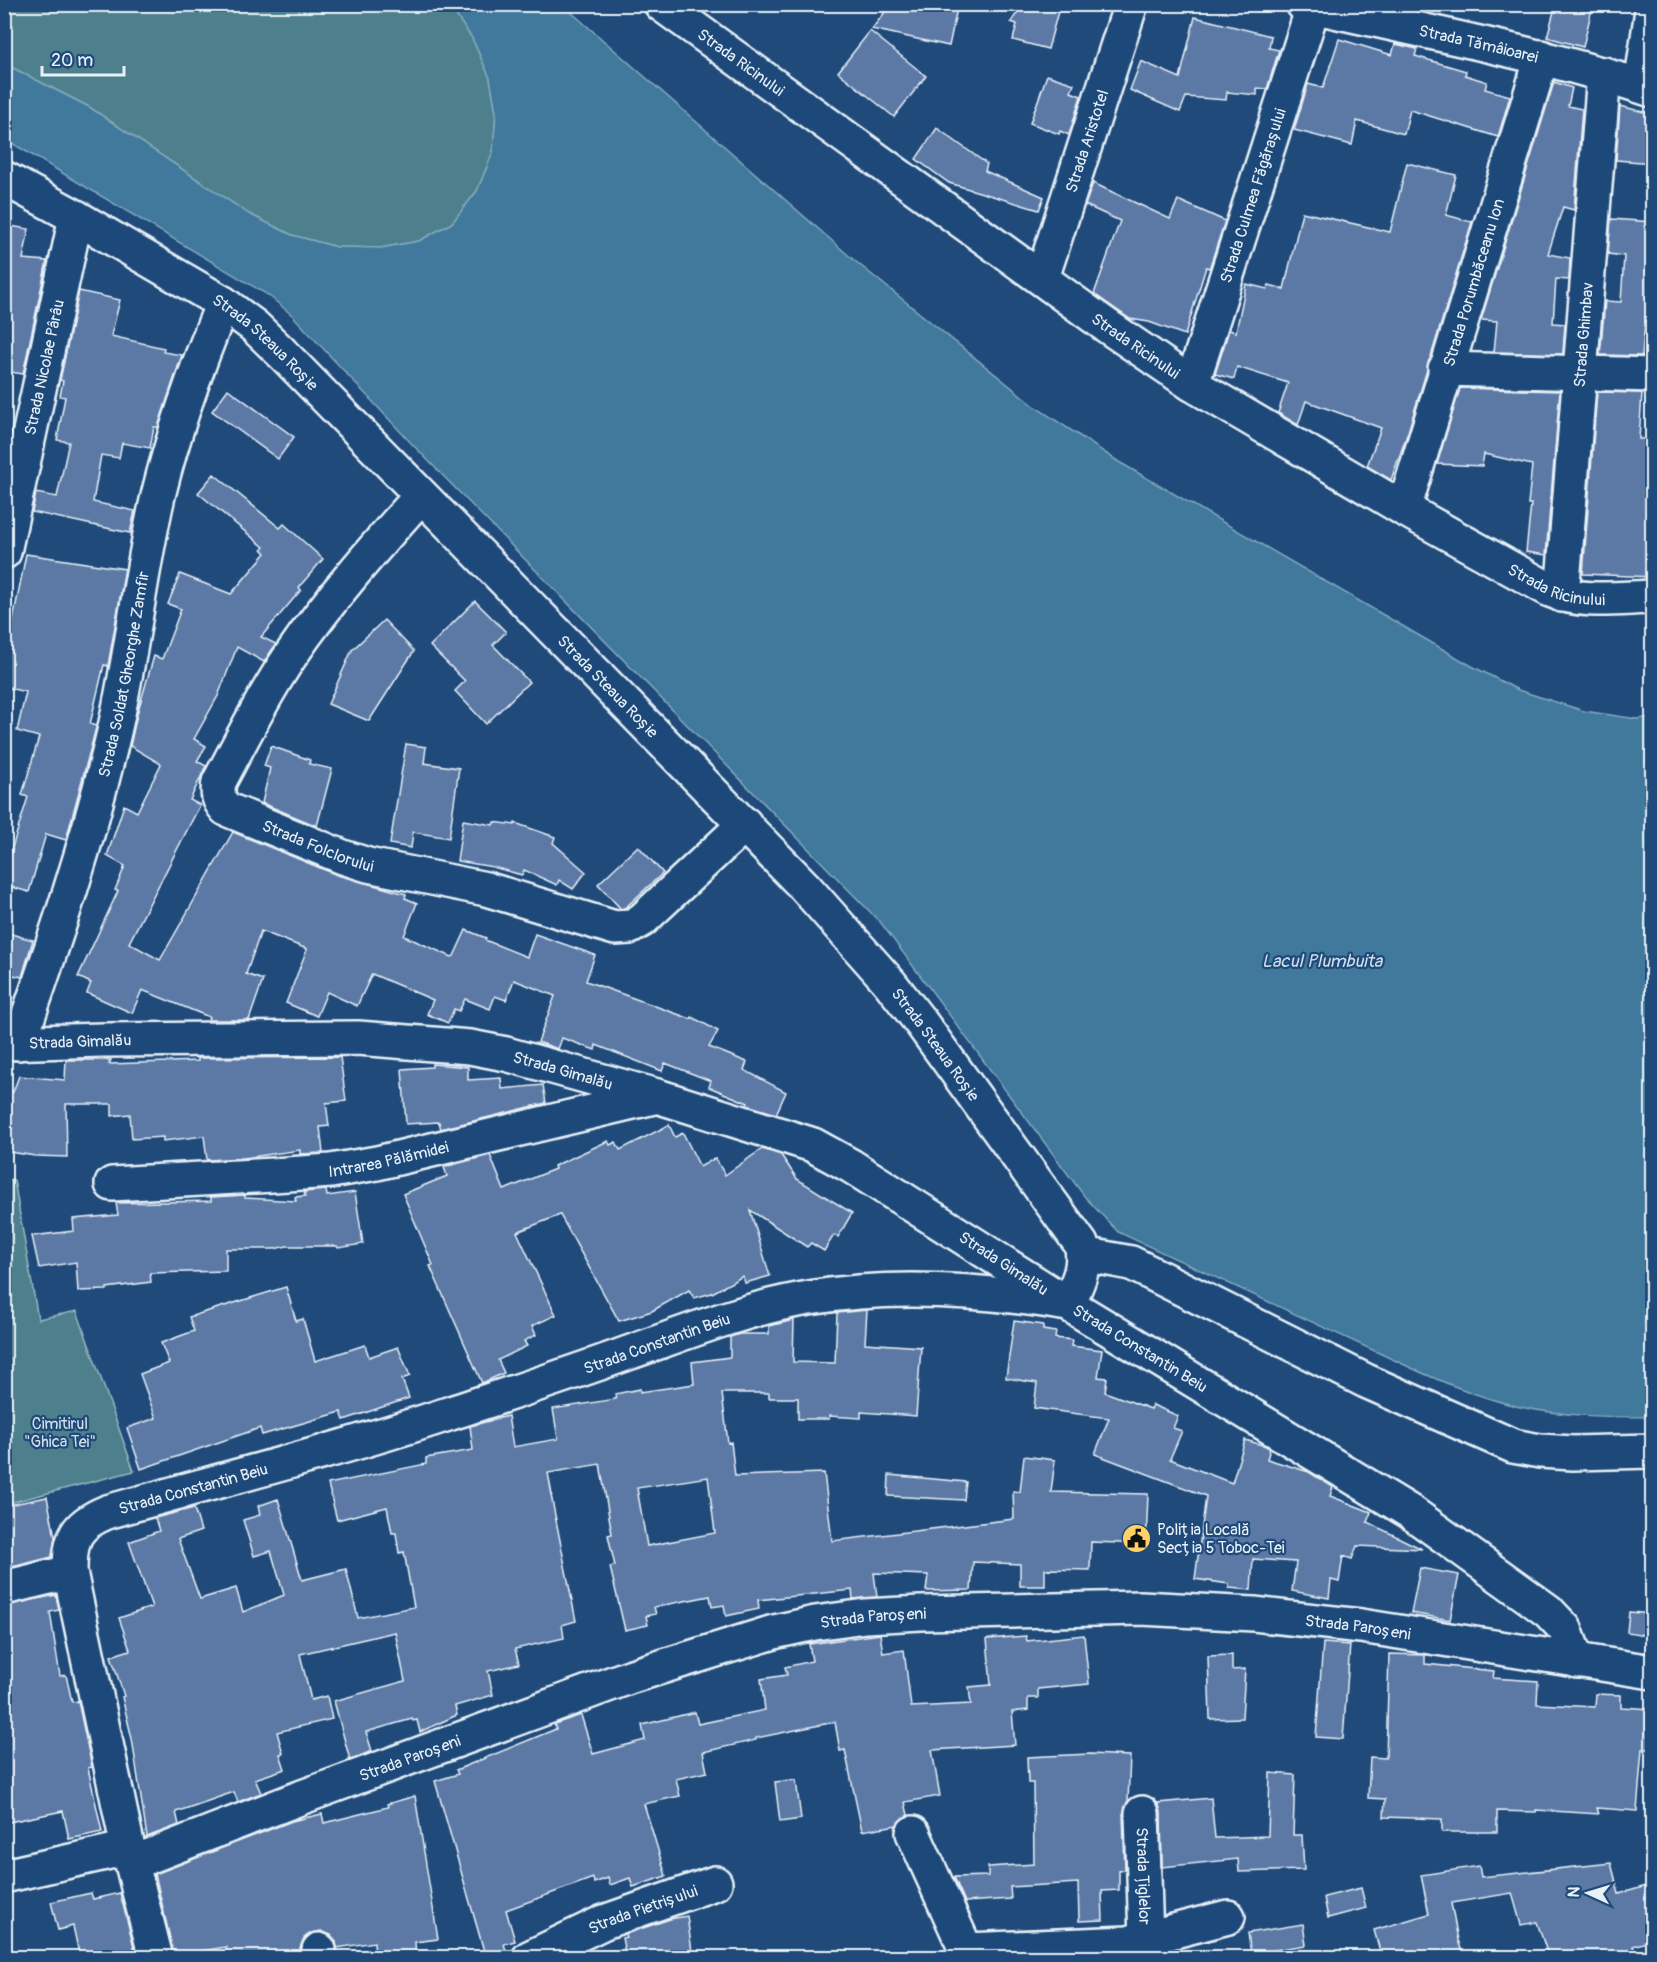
<svg xmlns="http://www.w3.org/2000/svg" width="1657" height="1962" viewBox="0 0 1657 1962" font-family="Pangolin,sans-serif">
  <rect width="100%" height="100%" fill="#1f4a7a"/>
  <filter id="ink" filterUnits="userSpaceOnUse"><feTurbulence type="fractalNoise" baseFrequency=".0167" numOctaves="2"/><feDisplacementMap in="SourceGraphic" scale="12" xChannelSelector="R" yChannelSelector="G"/><feConvolveMatrix kernelMatrix="1 2 1 2 8 2 1 2 1" color-interpolation-filters="sRGB"/></filter>
  <g filter="url(#ink)">
    <g fill="#4d808c" stroke="#9ab8c2" stroke-width="1.5">
      <polygon points="4,5 449,5 472,38 490,78 496,112 493,152 477,191 452,223 419,241 381,248 337,247 292,235 249,214 89,107 5,64"/>
      <polygon points="5,1179 14,1180 38,1319 77,1311 134,1471 5,1504"/>
    </g>
    <path fill="#40799b" stroke="#83a9c0" stroke-width="1.5" d="M 449,5 L 563,5 L 855,261 L 1037,408 L 1119,462 L 1470,665 L 1518,690 L 1584,711 L 1637,719 L 1652,717 L 1652,1417 C 1608,1417 1563,1416 1520,1407 C 1485,1399 1452,1386 1420,1372 L 1118,1232 L 1085,1197 L 881,923 L 411,443 L 292,315 L 268,295 L 5,139 L 5,64 L 89,107 L 249,214 L 292,235 L 337,247 L 381,248 L 419,241 L 452,223 L 477,191 L 493,152 L 496,112 L 490,78 L 472,38 Z"/>
    <g fill="#5c79a6" stroke="#e8f1f8" stroke-width="1.5" fill-rule="evenodd">
      <polygon points="891,4 958,4 949,46 872,29"/>
      <polygon points="1023,4 1060,4 1048,49 1013,40 1017,24 1011,22"/>
      <polygon points="1556,4 1593,4 1583,47 1547,37"/>
      <polygon points="1195,17 1271,36 1269,48 1279,50 1267,89 1257,88 1257,95 1227,92 1226,100 1186,97 1180,112 1130,90 1141,61 1180,78"/>
      <polygon points="870,31 926,76 894,117 838,72"/>
      <polygon points="1339,39 1392,55 1395,44 1417,49 1415,56 1466,71 1465,75 1487,82 1485,89 1510,96 1498,137 1410,110 1404,134 1357,121 1352,145 1294,130 1308,84 1323,88"/>
      <polygon points="1047,75 1074,84 1071,92 1081,96 1069,135 1060,131 1059,134 1030,123"/>
      <polygon points="1554,82 1572,88 1568,106 1582,109 1574,210 1563,207 1548,254 1570,258 1569,280 1556,279 1553,323 1565,324 1563,354 1494,352 1497,321 1481,320"/>
      <polygon points="1620,106 1648,113 1647,129 1653,130 1653,163 1616,160"/>
      <polygon points="937,128 987,164 985,171 1044,197 1039,210 949,183 916,159"/>
      <polygon points="1407,163 1456,175 1446,215 1472,222 1408,432 1391,480 1367,466 1381,428 1306,401 1298,425 1278,413 1288,383 1237,367 1234,379 1215,374 1229,330 1236,332 1246,284 1267,289 1269,285 1284,289 1302,212 1390,232"/>
      <polygon points="1093,183 1170,219 1178,200 1225,221 1210,266 1209,268 1206,267 1185,335 1149,322 1130,319 1094,294 1120,221 1085,205"/>
      <polygon points="1611,219 1653,222 1653,324 1645,324 1642,356 1600,355 1605,301 1621,302 1624,256 1608,254"/>
      <polygon points="4,225 29,229 23,259 47,261 23,374 4,371"/>
      <polygon points="79,291 120,300 111,336 164,348 163,352 182,355 158,427 154,427 150,448 122,443 119,458 101,455 93,502 135,511 130,533 32,512 36,493 57,497 69,442 57,440 65,397 60,396 63,381 60,380"/>
      <polygon points="1460,388 1560,391 1546,555 1526,552 1531,504 1528,504 1532,465 1484,454 1482,466 1437,464"/>
      <polygon points="228,389 294,437 278,459 212,411"/>
      <polygon points="1597,392 1642,393 1639,439 1653,439 1653,577 1583,574"/>
      <polygon points="214,474 280,528 284,524 323,559 299,587 301,590 261,637 276,644 264,662 237,647 218,696 194,739 206,746 197,761 206,766 190,800 200,805 129,943 160,960 233,832 337,875 406,894 405,898 417,903 404,936 452,957 454,956 466,930 486,938 485,940 527,957 535,934 595,955 586,981 691,1019 692,1017 718,1031 709,1047 747,1062 744,1070 786,1092 776,1114 747,1105 748,1103 709,1087 711,1081 665,1063 662,1071 596,1045 595,1050 562,1038 558,1049 538,1042 555,996 514,980 506,1000 495,996 490,1009 465,999 459,1011 454,1009 448,1023 427,1014 433,1000 372,974 357,1006 327,992 317,1016 286,1003 307,949 261,931 246,974 263,980 249,1020 208,1020 209,1017 142,990 132,1013 87,993 91,983 78,977 118,891 115,890 125,866 107,856 124,805 137,812 161,764 130,746 137,714 154,656 162,659 181,609 168,604 180,574 231,594 266,553 262,549 264,547 198,493"/>
      <polygon points="26,554 125,569 108,666 104,665 90,724 96,726 96,728 66,840 46,834 29,892 4,885 4,873 28,797 22,795 39,737 17,731 26,692 4,687 4,665"/>
      <polygon points="475,601 506,632 493,645 529,682 486,724 455,691 465,681 430,646"/>
      <polygon points="384,620 414,651 369,721 328,704 352,650"/>
      <polygon points="406,744 426,747 424,763 459,768 449,838 413,832 411,848 390,844"/>
      <polygon points="271,746 310,760 309,764 332,769 317,826 262,803 270,768 264,766"/>
      <polygon points="463,820 493,825 494,822 515,825 515,823 555,837 553,843 586,872 573,889 559,880 557,885 524,870 522,875 493,867 457,861"/>
      <polygon points="638,846 663,873 626,907 621,909 598,884"/>
      <polygon points="4,932 33,940 22,977 4,973"/>
      <polygon points="340,1057 346,1101 326,1103 329,1126 320,1127 323,1153 300,1154 300,1150 244,1158 207,1160 204,1136 163,1141 163,1137 132,1139 130,1114 112,1116 112,1104 66,1104 67,1157 35,1156 4,1151 4,1089 13,1092 19,1076 65,1080 66,1060 111,1060 109,1064 198,1061 198,1058"/>
      <polygon points="432,1064 468,1067 468,1080 501,1078 502,1089 543,1085 546,1103 441,1129 439,1122 406,1124 402,1069 432,1067"/>
      <polygon points="669,1125 675,1137 683,1133 700,1167 715,1158 725,1175 762,1149 781,1155 797,1179 852,1213 838,1237 834,1235 824,1251 811,1243 807,1247 750,1210 770,1276 745,1283 743,1276 712,1293 694,1298 689,1290 652,1311 619,1321 560,1215 517,1232 556,1315 532,1326 536,1335 524,1341 527,1346 498,1360 504,1373 482,1383 430,1266 433,1265 403,1194 447,1176 444,1167 490,1155 504,1190 555,1169 554,1166 608,1141 610,1145 616,1142 620,1150"/>
      <polygon points="326,1190 327,1196 355,1192 363,1244 338,1248 337,1246 287,1246 274,1249 226,1249 226,1271 150,1273 151,1282 107,1288 107,1290 78,1291 76,1262 39,1268 32,1236 74,1231 73,1219 118,1215 116,1203 211,1201 211,1197 245,1195 245,1198 296,1201 295,1197 305,1196 304,1192"/>
      <polygon points="286,1287 296,1321 303,1319 315,1361 365,1345 369,1357 398,1347 410,1376 402,1379 409,1398 344,1420 341,1412 262,1435 260,1428 141,1469 127,1428 156,1418 140,1374 169,1363 161,1343 194,1331 189,1317"/>
      <path d="M 867,1310 L 865,1343 L 921,1347 L 916,1416 L 861,1412 L 861,1418 L 829,1416 L 829,1419 L 798,1419 L 798,1398 L 769,1398 L 769,1393 L 722,1393 L 728,1443 L 731,1442 L 735,1476 L 824,1473 L 832,1541 L 1014,1519 L 1013,1491 L 1020,1492 L 1024,1456 L 1055,1460 L 1051,1492 L 1148,1494 L 1146,1544 L 1091,1542 L 1090,1570 L 1045,1569 L 1045,1586 L 1020,1586 L 1020,1564 L 973,1562 L 971,1590 L 926,1591 L 928,1575 L 874,1573 L 877,1597 L 853,1599 L 852,1590 L 758,1600 L 759,1609 L 726,1616 L 724,1605 L 712,1607 L 710,1596 L 654,1607 L 656,1614 L 646,1616 L 648,1625 L 625,1630 L 610,1567 L 615,1566 L 608,1535 L 612,1534 L 600,1464 L 548,1473 L 552,1495 L 551,1495 L 576,1621 L 562,1625 L 564,1638 L 515,1649 L 519,1664 L 488,1671 L 493,1695 L 455,1706 L 457,1715 L 420,1732 L 417,1720 L 413,1721 L 412,1719 L 366,1732 L 372,1751 L 350,1760 L 334,1701 L 405,1681 L 395,1632 L 300,1654 L 311,1700 L 327,1696 L 332,1719 L 277,1732 L 283,1753 L 280,1754 L 285,1769 L 255,1779 L 261,1793 L 238,1802 L 234,1792 L 176,1812 L 179,1825 L 147,1837 L 132,1739 L 122,1697 L 124,1696 L 111,1656 L 130,1650 L 119,1618 L 152,1607 L 129,1542 L 159,1531 L 155,1518 L 194,1508 L 201,1531 L 178,1539 L 200,1599 L 236,1588 L 243,1612 L 284,1595 L 271,1551 L 254,1556 L 243,1520 L 260,1515 L 258,1506 L 278,1499 L 302,1580 L 346,1569 L 358,1618 L 414,1607 L 404,1552 L 399,1553 L 396,1533 L 392,1533 L 387,1507 L 337,1520 L 328,1484 L 426,1464 L 426,1458 L 473,1450 L 470,1426 L 508,1416 L 513,1447 L 558,1439 L 553,1409 L 616,1399 L 615,1394 L 640,1389 L 640,1392 L 694,1384 L 692,1362 L 730,1357 L 730,1337 L 740,1334 L 769,1334 L 769,1326 L 790,1321 L 794,1320 L 793,1362 L 835,1363 L 837,1313 ZM 708,1477 L 715,1533 L 647,1546 L 637,1488 Z"/>
      <polygon points="1014,1321 1043,1325 1043,1330 1056,1332 1055,1338 1072,1340 1071,1346 1102,1350 1098,1377 1107,1378 1105,1392 1151,1409 1153,1405 1178,1416 1173,1428 1182,1431 1170,1459 1232,1483 1245,1440 1266,1446 1270,1449 1267,1459 1309,1472 1333,1487 1330,1496 1371,1512 1367,1522 1422,1549 1357,1546 1352,1559 1343,1556 1339,1582 1331,1580 1329,1598 1292,1591 1296,1562 1253,1559 1251,1590 1229,1588 1229,1584 1195,1579 1206,1496 1095,1454 1109,1418 1034,1408 1037,1383 1006,1378"/>
      <polygon points="889,1475 966,1482 964,1500 888,1496"/>
      <polygon points="47,1497 55,1537 52,1557 4,1569 4,1506"/>
      <polygon points="1420,1568 1459,1575 1450,1620 1411,1613"/>
      <polygon points="56,1595 59,1610 50,1612 60,1676 66,1675 72,1702 78,1701 92,1767 88,1768 102,1832 69,1839 63,1811 4,1823 4,1606"/>
      <polygon points="1629,1612 1653,1614 1650,1636 1627,1632"/>
      <polygon points="880,1634 883,1653 904,1650 911,1707 971,1704 969,1687 991,1685 987,1639 1026,1636 1027,1641 1084,1635 1089,1684 1038,1689 1038,1698 1028,1698 1028,1710 1012,1712 1015,1745 932,1750 940,1796 905,1802 908,1815 897,1825 862,1831 845,1750 840,1751 835,1722 756,1738 756,1740 703,1752 707,1772 676,1779 680,1796 644,1804 666,1876 633,1887 630,1878 610,1885 608,1878 594,1883 593,1878 506,1910 515,1941 504,1944 507,1953 486,1958 435,1781 458,1774 456,1770 556,1729 554,1724 581,1715 593,1754 645,1740 642,1725 695,1712 698,1724 765,1710 761,1679 787,1675 785,1667 812,1661 809,1644"/>
      <polygon points="1323,1643 1350,1645 1343,1739 1316,1737"/>
      <polygon points="1389,1654 1425,1655 1425,1664 1494,1671 1493,1678 1538,1681 1537,1704 1595,1707 1596,1694 1621,1695 1621,1707 1653,1709 1653,1749 1642,1749 1637,1811 1597,1808 1599,1814 1536,1810 1536,1812 1497,1811 1497,1832 1442,1832 1442,1819 1384,1817 1385,1799 1368,1798 1370,1757 1386,1758"/>
      <polygon points="1232,1655 1232,1670 1245,1669 1242,1718 1210,1719 1208,1656"/>
      <polygon points="1090,1754 1130,1756 1128,1801 1123,1814 1125,1870 1119,1871 1119,1890 1102,1891 1103,1920 1079,1921 1078,1883 1010,1887 1011,1899 965,1902 954,1877 988,1876 988,1867 1034,1864 1033,1783 1028,1783 1027,1757"/>
      <polygon points="1270,1773 1295,1775 1293,1835 1302,1835 1304,1870 1239,1872 1238,1859 1162,1867 1161,1812 1158,1803 1211,1798 1215,1838 1268,1836"/>
      <polygon points="796,1780 801,1819 780,1822 775,1782"/>
      <polygon points="415,1796 438,1939 415,1942 416,1958 375,1958 374,1942 337,1948 336,1942 331,1935 321,1931 311,1933 304,1938 300,1948 300,1958 226,1958 226,1947 174,1956 155,1874 292,1821 322,1814 324,1823 388,1807 387,1804"/>
      <polygon points="1611,1863 1619,1894 1653,1884 1653,1940 1633,1946 1635,1954 1622,1958 1549,1958 1537,1922 1521,1925 1512,1893 1451,1903 1458,1940 1464,1958 1382,1958 1374,1930 1429,1914 1421,1875 1479,1866 1481,1877"/>
      <polygon points="1361,1888 1366,1908 1328,1918 1324,1897"/>
      <polygon points="91,1893 93,1899 120,1893 137,1958 80,1958 73,1926 58,1930 51,1902"/>
      <polygon points="687,1916 693,1958 626,1958 622,1938 626,1937 625,1934 670,1919"/>
      <polygon points="1303,1924 1306,1945 1251,1954 1248,1933"/>
    </g>
    <g fill="none" stroke-linecap="round" stroke-linejoin="round">
      <defs>
        <g id="minor">
          <path id="s1" d="M 661,4 L 1107,326 L 1192,384 L 1404,509 L 1550,590 C 1582,604 1618,598 1652,597"/>
          <path id="s2" d="M 1303,4 C 1420,31 1538,52 1652,90"/>
          <polyline points="1641,86 1652,10"/>
          <path id="s3" d="M 4,178 L 76,217 L 223,303 L 254,326 L 282,353 L 805,887 L 890,983 L 922,1024 L 1081,1244 C 1087,1266 1077,1284 1068,1304 L 851,1166 L 813,1145 L 657,1096 L 506,1054 L 470,1047 L 358,1038 L 102,1040 L 4,1043"/>
          <path id="s4" d="M 1042,278 L 1131,4"/>
          <polyline points="1445,369 1652,375"/>
          <path id="s5" d="M 1192,384 L 1313,7"/>
          <path id="s6" d="M 421,496 C 375,547 330,598 291,655 C 264,695 242,739 219,782 C 217,793 218,800 226,809 L 343,857 L 368,865 L 486,889 L 615,928 L 630,927 L 642,920 L 745,824"/>
          <path id="s7" d="M 1404,509 L 1542,57"/>
          <path id="s8" d="M 4,552 L 76,217"/>
          <path id="s9" d="M 1562,595 L 1604,74"/>
          <path id="s10" d="M 19,1043 C 55,939 89,840 114,732 C 132,654 140,574 158,496 C 174,430 197,366 223,303"/>
          <path id="s11" d="M 112,1184 L 273,1175 L 331,1171 L 377,1163 L 654,1097"/>
          <polyline points="1083,1254 1131,1263 1366,1381 1513,1446 1540,1451 1573,1453 1652,1451"/>
          <polyline points="4,1588 70,1572"/>
          <path id="s12" d="M 1142,1813 L 1146,1940"/>
          <polyline points="913,1833 966,1950 1128,1943 1228,1917"/>
          <path id="s13" d="M 132,1863 L 297,1799 L 632,1676 L 774,1632 L 815,1623 L 865,1616 L 921,1613 L 1141,1608 L 1254,1614 L 1361,1626 L 1652,1672"/>
          <polyline points="4,1876 128,1848"/>
          <path id="s14" d="M 156,1958 L 128,1848 L 70,1572 C 70,1538 75,1525 107,1512 C 221,1480 336,1451 448,1414 C 508,1394 568,1375 628,1353 C 688,1332 747,1308 809,1298 C 894,1284 984,1290 1068,1304 L 1412,1513 L 1548,1611 L 1565,1629 L 1577,1661"/>
          <polyline points="318,1958 319,1950"/>
          <path id="s15" d="M 529,1958 L 604,1922 L 715,1883"/>
        </g>
      </defs>
      <use href="#minor" stroke="#e8f1f8" stroke-width="38"/>
      <use href="#minor" stroke="#1f4a7a" stroke-width="33"/>
    </g>
  </g>
  <defs>
    <symbol id="civic-disc" viewBox="-11 -11 22 22"><circle r="9.5" fill="#ffd166" stroke="#1f4a7a"/><path d="M-.6-6.5H3V-4.5H.6V-3L4-1V1h2V6H-6V1h2V-1L-.6-3ZM-1.2 2.5V6h2.4V2.5Z" fill="#111"/></symbol>
  </defs>
  <g fill-rule="evenodd">
    <use href="#civic-disc" x="1120" y="1522" width="33" height="33"/>
  </g>
  <g text-anchor="middle" stroke-width="4.5" stroke-linejoin="round" paint-order="stroke">
    <g font-size="16" fill="#e8f1f8" stroke="#1f4a7a">
      <text dy="6" stroke="none"><textPath href="#s2" startOffset="180">Strada Tămâioarei</textPath></text>
      <text dy="6" stroke="none"><textPath href="#s1" startOffset="99">Strada Ricinului</textPath></text>
      <text dy="6" stroke="none"><textPath href="#s4" startOffset="144">Strada Aristotel</textPath></text>
      <text dy="6" stroke="none"><textPath href="#s5" startOffset="198">Strada Culmea Făgărașului</textPath></text>
      <text dy="6" stroke="none"><textPath href="#s7" startOffset="237">Strada Porumbăceanu Ion</textPath></text>
      <text dy="6" stroke="none"><textPath href="#s9" startOffset="261">Strada Ghimbav</textPath></text>
      <text dy="6" stroke="none"><textPath href="#s3" startOffset="310">Strada Steaua Roșie</textPath></text>
      <text dy="6" stroke="none"><textPath href="#s1" startOffset="585">Strada Ricinului</textPath></text>
      <text dy="6" stroke="none"><textPath href="#s8" startOffset="189">Strada Nicolae Pârâu</textPath></text>
      <text dy="6" stroke="none"><textPath href="#s1" startOffset="1071">Strada Ricinului</textPath></text>
      <text dy="6" stroke="none"><textPath href="#s10" startOffset="384">Strada Soldat Gheorghe Zamfir</textPath></text>
      <text dy="6" stroke="none"><textPath href="#s3" startOffset="796">Strada Steaua Roșie</textPath></text>
      <text dy="6" stroke="none"><textPath href="#s6" startOffset="480">Strada Folclorului</textPath></text>
      <text transform="translate(80 1041) rotate(-2)" y="6">Strada Gimalău</text>
      <text dy="6" stroke="none"><textPath href="#s3" startOffset="1282">Strada Steaua Roșie</textPath></text>
      <text transform="translate(563 1070) rotate(16)" y="6">Strada Gimalău</text>
      <text dy="6" stroke="none"><textPath href="#s11" startOffset="278">Intrarea Pălămidei</textPath></text>
      <text transform="translate(1004 1263) rotate(33)" y="6">Strada Gimalău</text>
      <text dy="6" stroke="none"><textPath href="#s14" startOffset="1048">Strada Constantin Beiu</textPath></text>
      <text dy="6" stroke="none"><textPath href="#s14" startOffset="1552">Strada Constantin Beiu</textPath></text>
      <text dy="6" stroke="none"><textPath href="#s14" startOffset="562">Strada Constantin Beiu</textPath></text>
      <text dy="6" stroke="none"><textPath href="#s13" startOffset="783">Strada Paroșeni</textPath></text>
      <text dy="6" stroke="none"><textPath href="#s13" startOffset="1269">Strada Paroșeni</textPath></text>
      <text dy="6" stroke="none"><textPath href="#s13" startOffset="297">Strada Paroșeni</textPath></text>
      <text dy="6" stroke="none"><textPath href="#s12" startOffset="63">Strada Țiglelor</textPath></text>
      <text dy="6" stroke="none"><textPath href="#s15" startOffset="124">Strada Pietrișului</textPath></text>
    </g>
    <g font-size="16" fill="#d1e0e8" stroke="#1f4a7a">
      <text x="60" y="1429">Cimitirul<tspan x="60" dy="18">"Ghica Tei"</tspan></text>
    </g>
    <g font-size="16" fill="#e8f1f8" stroke="#1f4a7a" text-anchor="start">
      <text x="1157" y="1535">Poliția Locală<tspan x="1157" dy="18">Secția 5 Toboc-Tei</tspan></text>
    </g>
    <g font-size="18" font-style="italic" fill="#cfdfea" stroke="#1f4a7a">
      <text x="1322" y="967">Lacul Plumbuita</text>
    </g>
  </g>
  <rect width="1657" height="1962" fill="none" stroke="#1f4a7a" stroke-width="24"/>
  <rect x="12" y="12" width="1633" height="1938" fill="none" stroke="#e8f1f8" stroke-width="2" filter="url(#ink)"/>
  <g transform="translate(1588 1893) rotate(274)" stroke="#1f4a7a" stroke-width="4.5" paint-order="stroke">
  <path d="M0-4.5L10 22L0 15L-10 22Z" fill="#e8f1f8"/>
  <text y="-9" font-size="16" font-weight="bold" text-anchor="middle" fill="#e8f1f8">N</text>
  </g>
  <path d="M42 66v9h82v-9" fill="none" stroke="#e8f1f8" stroke-width="3"/>
  <text x="51" y="66" font-size="18" fill="#e8f1f8" stroke="#1f4a7a" stroke-width="4.5" paint-order="stroke">20 m</text>
</svg>
